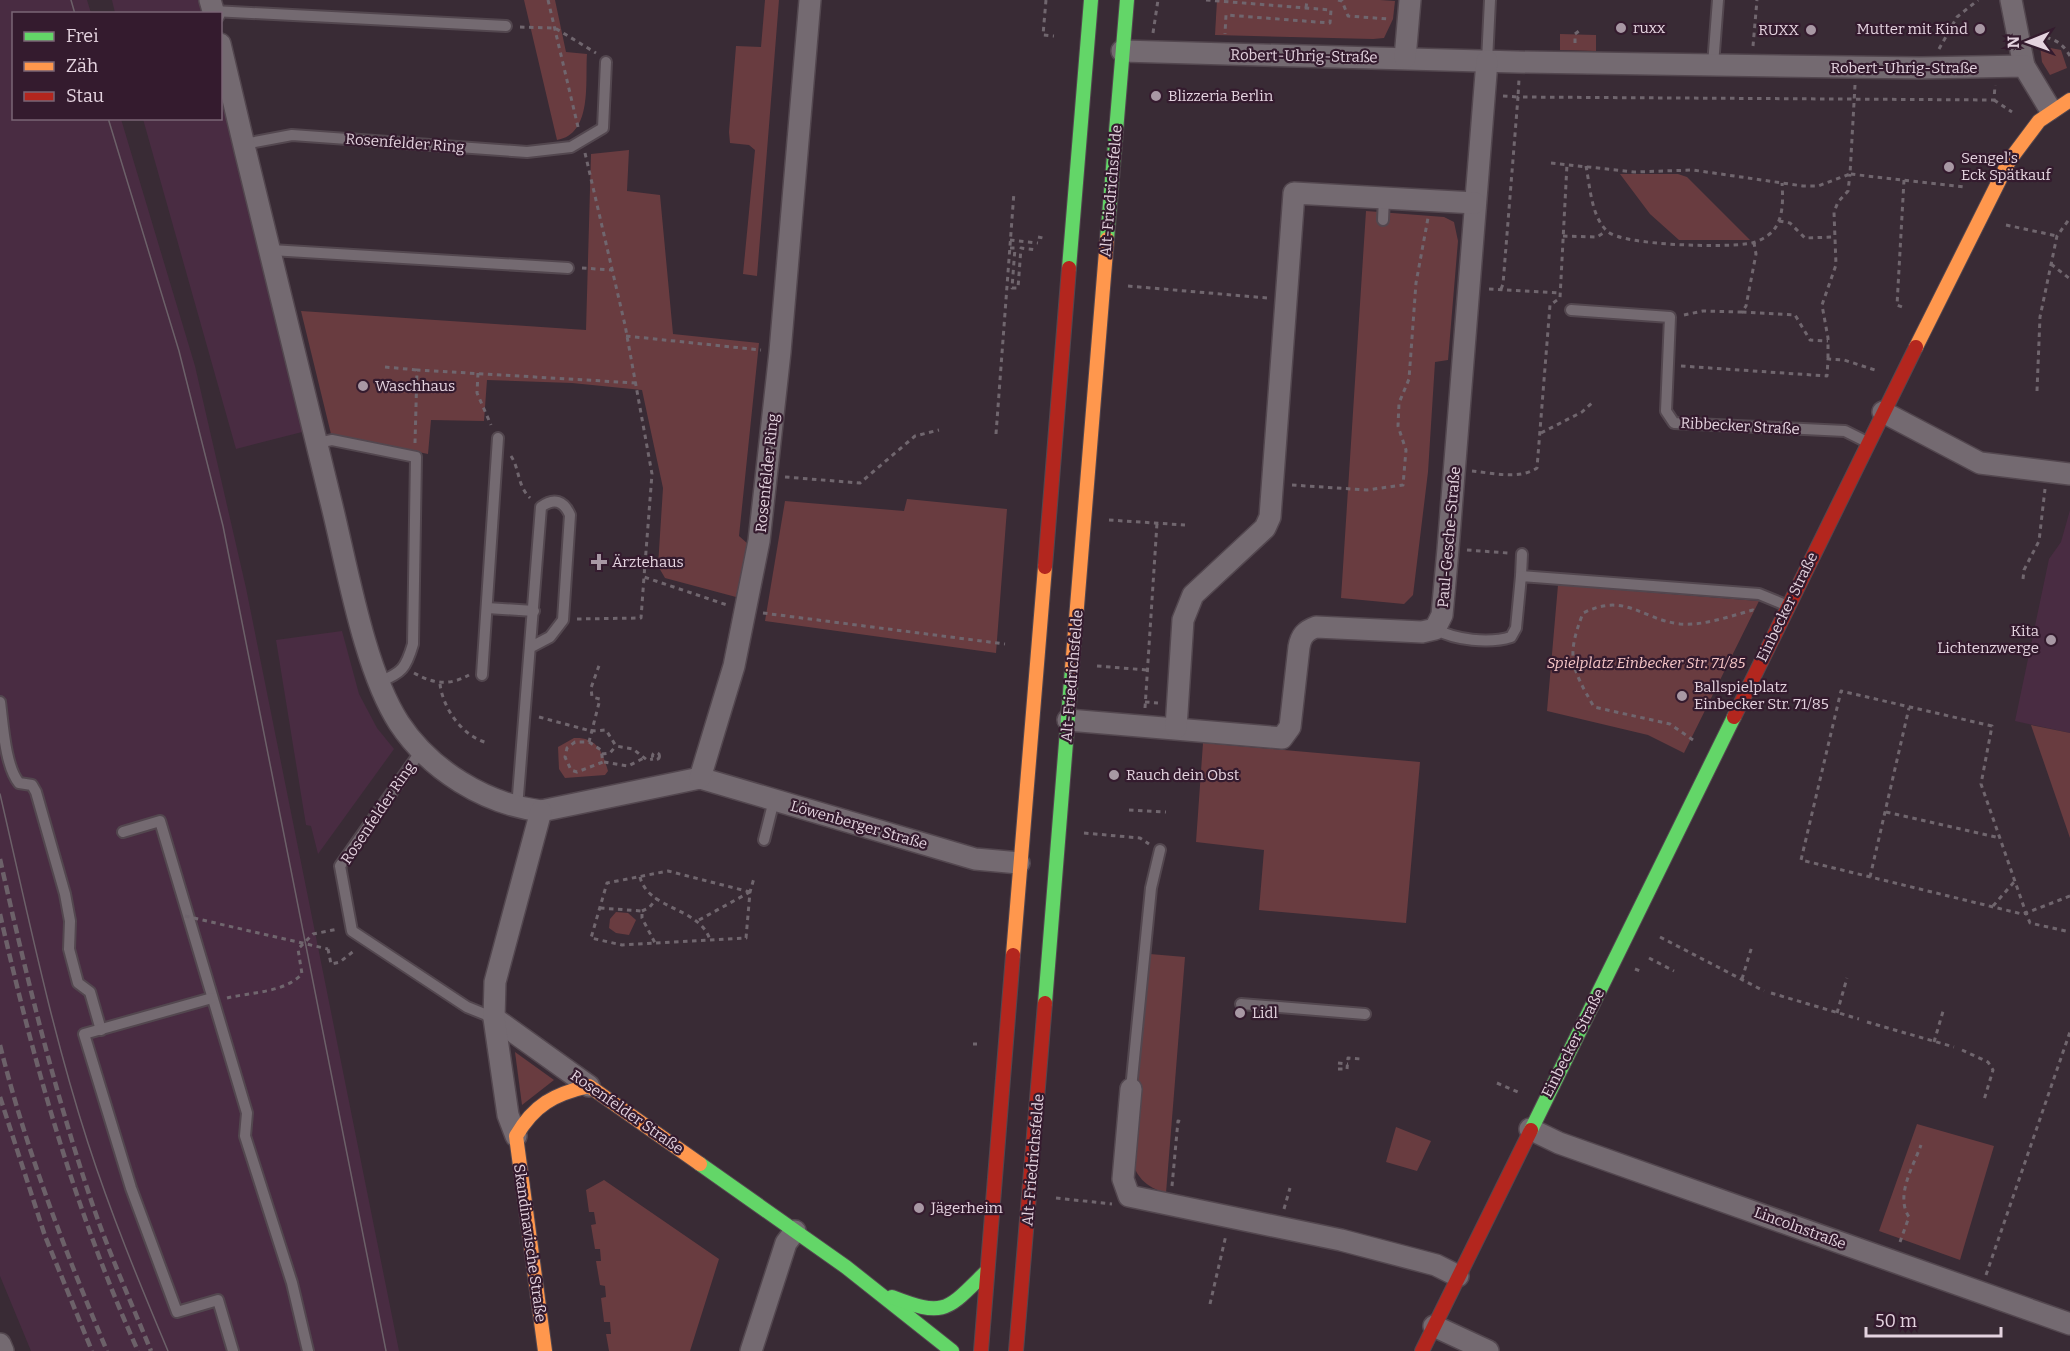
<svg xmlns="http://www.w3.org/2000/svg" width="2070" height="1351" viewBox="0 0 2070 1351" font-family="Bitter,serif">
  <rect width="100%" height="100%" fill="#392b35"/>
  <g fill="#492c42">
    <polygon points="0,0 87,0 91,13 14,14 14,118 121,119 195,366 246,588 399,1351 31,1351 0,1276"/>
    <polygon points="112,0 199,0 202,13 115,13"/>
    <polygon points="221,88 306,431 236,449 143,119 220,118"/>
    <polygon points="2070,510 2070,733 2015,721 2049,559 2061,542"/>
    <polygon points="342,631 359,694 377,728 394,749 318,854 311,826 306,825 276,640"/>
  </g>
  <g fill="#693c40">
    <path d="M 524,0 L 555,0 L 566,52 L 587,54 C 585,81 593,134 557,140 Z"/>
    <polygon points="765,0 779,0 757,276 743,274 755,150 749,145 730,143 729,132 736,46 761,47"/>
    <polygon points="1217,0 1380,0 1395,1 1393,19 1384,38 1373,39 1215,35"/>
    <polygon points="1560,34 1596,35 1596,51 1560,50"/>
    <polygon points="2040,46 2061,50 2067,68 2050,75 2042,62"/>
    <polygon points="629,150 627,191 660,195 673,334 759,343 739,536 748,544 736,597 665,578 658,566 663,488 642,390 572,383 487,380 484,421 431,420 428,454 331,434 301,311 586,330 591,154"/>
    <polygon points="1620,174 1678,174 1687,177 1750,240 1679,240 1650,214"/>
    <polygon points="1366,211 1444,217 1454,222 1458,241 1448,360 1435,362 1428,472 1413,595 1404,604 1341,598"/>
    <polygon points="907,499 1007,509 996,653 765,621 785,501 904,511"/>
    <polygon points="1558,585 1759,601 1684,753 1648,735 1547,711"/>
    <polygon points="2031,725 2070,733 2070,838"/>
    <path d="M 574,738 C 597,737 602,751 608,771 L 605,775 L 565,778 L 559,769 L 558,747 Z"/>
    <polygon points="1203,743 1420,762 1406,923 1259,910 1264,850 1196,842"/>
    <polygon points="616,912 628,913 636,920 629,935 616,933 609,928 610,919"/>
    <path d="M 1150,954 L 1185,957 L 1166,1193 C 1146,1187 1135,1177 1131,1156 Z"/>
    <polygon points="515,1052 554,1080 522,1105"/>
    <polygon points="1917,1124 1994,1146 1960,1260 1879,1231"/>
    <polygon points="1396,1127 1431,1141 1417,1171 1386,1162"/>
    <polygon points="604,1180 719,1259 690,1351 609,1351 606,1334 611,1334 610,1322 604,1322 601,1298 606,1297 605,1286 600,1285 596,1261 601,1261 600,1249 595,1249 591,1225 596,1224 594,1212 589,1212 586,1190"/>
  </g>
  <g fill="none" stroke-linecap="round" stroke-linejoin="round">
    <defs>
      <g id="lane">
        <polyline points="213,11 506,26"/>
        <polyline points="1487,61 1490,0"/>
        <polyline points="1713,65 1718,0"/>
        <polyline points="244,144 292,135 527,152 571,147 603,128 606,62"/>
        <polyline points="1383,220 1384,198"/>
        <polyline points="271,250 568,268"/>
        <polyline points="1571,310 1670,317 1666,411 1674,423 1845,431 1867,442"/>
        <path d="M 317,443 L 332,440 L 416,457 L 413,644 C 406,668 402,673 379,682"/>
        <polyline points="1521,576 1522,554"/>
        <polyline points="487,608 534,611"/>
        <path d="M 1435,629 C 1455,640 1489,644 1511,637 L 1516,628 L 1521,576 L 1759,594 L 1788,606"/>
        <polyline points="482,675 498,438"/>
        <path d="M 0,702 C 3,724 5,766 19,783 L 32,785 L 36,792 L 65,894 L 70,921 L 69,949 L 78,983 L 90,992 L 101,1030"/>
        <polyline points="421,751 340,866 352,931 467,1007 494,1018"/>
        <path d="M 517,808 L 541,507 C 554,497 564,501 570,515 L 563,620 L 550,637 L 531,647"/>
        <polyline points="123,832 160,821 247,1113 245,1136 292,1283 308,1351"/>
        <polyline points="764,840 774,800"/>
        <polyline points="212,998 84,1034 131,1188 177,1312 218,1300 233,1351"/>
        <polyline points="1241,1004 1365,1014"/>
        <polyline points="1131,1089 1151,888 1160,850"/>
      </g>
      <g id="street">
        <polyline points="210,0 214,14"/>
        <polyline points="2011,0 2024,66"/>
        <path d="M 220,44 C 256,197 293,350 331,502 C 347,566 364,669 399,723 C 430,770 485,804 541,811 L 700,778 L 975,859 L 1019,863"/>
        <polyline points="1122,51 1517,62 1920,68 2024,66 2050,109"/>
        <polyline points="1405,58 1410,0"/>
        <polyline points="1883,412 1980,463 2070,474"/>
        <path d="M 1068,720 L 1282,738 L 1290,727 L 1299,647 C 1301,636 1305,631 1316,627 L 1422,632 L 1435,629 L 1442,615 L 1448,549 L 1487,61"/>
        <polyline points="1176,728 1183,620 1193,595 1265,528 1270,517 1294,193 1475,203"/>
        <polyline points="700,778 734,666 759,541 780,352 810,0"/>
        <polyline points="494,1018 589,1086"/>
        <polyline points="1131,1089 1123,1179 1129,1196 1341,1240 1436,1265 1458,1276"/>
        <polyline points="1530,1129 1559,1143 2070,1324"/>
        <polyline points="516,1136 508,1115 494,1018 495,982 541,811"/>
        <polyline points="1434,1326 1488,1351"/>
        <polyline points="0,1344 3,1351"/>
        <polyline points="751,1351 786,1243 795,1231"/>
      </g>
      <g id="fast">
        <polyline points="1107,239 1127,0"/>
        <polyline points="1069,268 1091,0"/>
        <polyline points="1045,1003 1072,668"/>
        <polyline points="1531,1130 1734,717"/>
        <polyline points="700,1164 846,1267 952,1351"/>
        <path d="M 892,1297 C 946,1318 947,1310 987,1271"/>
      </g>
      <g id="slow">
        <polyline points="1916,347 2009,161 2039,121 2070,100"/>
        <polyline points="1072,668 1107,239"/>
        <polyline points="1013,955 1045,567"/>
        <path d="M 545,1351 L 516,1136 C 534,1105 554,1094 589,1086 L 700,1164"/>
      </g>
      <g id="jam">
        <polyline points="1045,567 1069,268"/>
        <polyline points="1734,717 1916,347"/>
        <polyline points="981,1351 1013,955"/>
        <polyline points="1016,1351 1045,1003"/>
        <polyline points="1422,1351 1531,1130"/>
      </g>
    </defs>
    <use href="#lane" stroke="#53474f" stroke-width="14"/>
    <use href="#street" stroke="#53474f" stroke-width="24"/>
    <use href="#fast" stroke="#53474f" stroke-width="16"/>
    <use href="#slow" stroke="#53474f" stroke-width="16"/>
    <use href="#jam" stroke="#53474f" stroke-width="16"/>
    <g stroke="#70666e" stroke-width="3" stroke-dasharray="4.5 4.5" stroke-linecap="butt">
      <polyline points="548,0 578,127"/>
      <polyline points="1046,0 1043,35 1054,36"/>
      <polyline points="1206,0 1331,10 1330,23 1226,15 1225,34"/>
      <polyline points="1338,0 1342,1 1348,16 1388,19"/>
      <polyline points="1306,8 1307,0"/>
      <polyline points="520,27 555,28 596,53"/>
      <polyline points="1153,33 1158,0"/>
      <path d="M 2037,36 C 2053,38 2061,41 2070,56"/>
      <polyline points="1575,43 1575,34 1579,31"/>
      <polyline points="1753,46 1757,0"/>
      <polyline points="1939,49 1957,17 1978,0"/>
      <polyline points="1855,85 1850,174 1964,187"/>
      <polyline points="1503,96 1518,97 1519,79"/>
      <polyline points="1994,100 2012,112"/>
      <polyline points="585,153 625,325 652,474 644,577 727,605"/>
      <polyline points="1551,163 1634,172 1693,170 1803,186 1818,186 1850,174"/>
      <path d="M 1586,166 C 1590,186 1591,216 1607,231 C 1622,246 1729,248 1752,243 C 1758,242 1768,236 1772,232 C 1784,219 1783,199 1782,183"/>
      <polyline points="1904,180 1897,305 1905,308"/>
      <polyline points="1779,221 1790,223 1805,238 1834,237"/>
      <polyline points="2006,225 2057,236"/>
      <polyline points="1563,236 1597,237 1606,231"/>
      <polyline points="1038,237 1043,238"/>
      <polyline points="1010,240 1038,243"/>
      <polyline points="1010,248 1015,248 1012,288 1018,288 1021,248 1037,250"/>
      <polyline points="2051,264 2070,279"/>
      <polyline points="582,268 612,270"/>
      <polyline points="1128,286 1267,298"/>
      <polyline points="1489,289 1560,293"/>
      <polyline points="1501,289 1503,284 1518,97 1994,100 1995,85"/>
      <polyline points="1742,312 1795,315 1810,340 1828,341"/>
      <polyline points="1684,315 1703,311 1742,312 1746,306 1756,254 1754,243"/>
      <polyline points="626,336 761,350"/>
      <polyline points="1828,358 1828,338 1822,305 1836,265 1834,212 1838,202 1848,191 1850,174"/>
      <polyline points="1681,366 1827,376 1828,359 1844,360 1875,370"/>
      <polyline points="385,367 417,370"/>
      <polyline points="478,373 477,393 491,425"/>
      <polyline points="2037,391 2040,317 2057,236 2070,218"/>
      <polyline points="1541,433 1582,412 1592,403"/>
      <polyline points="996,434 1014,192"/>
      <polyline points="415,443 417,370 636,383"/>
      <path d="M 511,456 C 520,470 517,485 530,498"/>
      <path d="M 1472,471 C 1493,473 1519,480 1537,468 L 1550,305 L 1560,298 L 1567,164"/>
      <polyline points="785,477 860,483 915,436 939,430"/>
      <polyline points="1292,485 1367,490 1403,485 1406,450 1398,426 1399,403 1409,379 1416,283 1428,218"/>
      <polyline points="1109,520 1185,525"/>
      <polyline points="1467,550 1508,553"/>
      <polyline points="2023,579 2024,570 2039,541 2045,489"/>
      <polyline points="763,613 1005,644"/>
      <polyline points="577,619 641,618 644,577"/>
      <polyline points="1097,666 1147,670"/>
      <path d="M 414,673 C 434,684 449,686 469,675"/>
      <path d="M 440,684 C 443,709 463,737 488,743"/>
      <polyline points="1145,702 1158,703"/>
      <polyline points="1145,708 1157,523"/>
      <polyline points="539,717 591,731 606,730 616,746 633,749 647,760 653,759"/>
      <path d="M 1693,740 L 1670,724 L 1594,707 C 1571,667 1566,657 1583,613 C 1626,592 1640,619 1680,624 C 1704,626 1730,616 1753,610 L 1757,613"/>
      <polyline points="589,742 601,750 603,762 577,772 571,770 565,757 567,748 575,742 589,742 600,699 592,697 591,688 600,663"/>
      <circle cx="656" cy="756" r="3.5"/>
      <polyline points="602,754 610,753 616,746"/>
      <polyline points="604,762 628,766 644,758"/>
      <polyline points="1129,810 1166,812"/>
      <polyline points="1886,812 2000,838"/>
      <polyline points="1084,833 1140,838 1149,844"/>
      <path d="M 640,877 C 648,910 700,907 710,940"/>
      <polyline points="1870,877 1909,708"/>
      <polyline points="750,892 668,871 607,883 591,938 622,945 746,938 750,892 754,878"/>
      <polyline points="2070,896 2026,913 2022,914 1801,860 1841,691 1992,726 1981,784 2026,913 2030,923 2070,932"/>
      <polyline points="1993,906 2015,881"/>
      <polyline points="600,908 642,911 642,918 655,943"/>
      <polyline points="642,911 649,908 657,898"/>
      <polyline points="699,920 750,892"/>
      <polyline points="1660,937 1764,991"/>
      <polyline points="328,949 331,964 340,962 355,950"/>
      <polyline points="1649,958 1674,971"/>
      <polyline points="1635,969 1643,972"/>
      <polyline points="1742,979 1752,946"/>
      <polyline points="1771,993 1859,1019"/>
      <path d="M 227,998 C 251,992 284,993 302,974 L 298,949 L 313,934 L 338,929"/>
      <polyline points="1837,1013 1847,978"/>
      <polyline points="1867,1022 1954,1047"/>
      <polyline points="1934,1042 1944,1008"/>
      <polyline points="973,1044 977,1044"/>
      <polyline points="1962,1050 1988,1062 1993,1070 1984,1100"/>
      <polyline points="1338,1063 1348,1064"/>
      <polyline points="1338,1069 1347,1069 1348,1058 1361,1059"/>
      <polyline points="1497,1083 1520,1093"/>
      <polyline points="1172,1186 1178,1121 1184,1122"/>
      <polyline points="1056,1198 1112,1204"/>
      <polyline points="1284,1209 1290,1188"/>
      <path d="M 1900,1242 L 1909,1217 C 1895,1196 1913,1167 1921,1145"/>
      <polyline points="1986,1275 2070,1032"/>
      <polyline points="1210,1304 1226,1235"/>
    </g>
    <use href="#lane" stroke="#746a71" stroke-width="10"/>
    <use href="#street" stroke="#746a71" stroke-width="21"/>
    <use href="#fast" stroke="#63d668" stroke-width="14"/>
    <use href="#slow" stroke="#ff974d" stroke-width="14"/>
    <use href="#jam" stroke="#b3261e" stroke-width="14"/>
    <g stroke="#6c6169" stroke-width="1.5">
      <polyline points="71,0 75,14"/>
      <polyline points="108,118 179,351 223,526 386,1351"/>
      <path d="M 0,794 C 27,910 51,1029 88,1143 C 111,1214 139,1282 168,1351"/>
    </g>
    <g stroke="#6c6169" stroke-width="4.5" stroke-dasharray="9 4.5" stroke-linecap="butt">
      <path d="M 0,859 C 26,975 54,1090 92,1203 C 109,1253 131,1302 151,1351"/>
      <path d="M 0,914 C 34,1064 75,1211 138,1351"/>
      <path d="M 0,1045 C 26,1150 65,1251 107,1351"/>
      <polyline points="0,1097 45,1236 92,1351"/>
    </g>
    <polyline stroke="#70666e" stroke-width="3" stroke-dasharray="4.5 4.5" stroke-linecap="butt" points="185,916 328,949"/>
  </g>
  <g fill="#a898a4" stroke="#341b2e" stroke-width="2">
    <circle cx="1621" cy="28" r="6"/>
    <circle cx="1980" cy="29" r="6"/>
    <circle cx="1811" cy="30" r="6"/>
    <circle cx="1156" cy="96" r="6"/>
    <circle cx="1949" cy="167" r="6"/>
    <circle cx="363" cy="386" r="6"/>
    <path d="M596 553h6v6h6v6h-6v6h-6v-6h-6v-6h6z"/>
    <circle cx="2051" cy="640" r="6"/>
    <circle cx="1682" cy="696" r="6"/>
    <circle cx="1114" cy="775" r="6"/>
    <circle cx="1240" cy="1013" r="6"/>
    <circle cx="919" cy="1208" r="6"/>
  </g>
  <g text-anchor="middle" stroke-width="4.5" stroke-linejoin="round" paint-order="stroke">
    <g font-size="15" fill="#e4d3df" stroke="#341b2e" text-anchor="start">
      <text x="1633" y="33">ruxx</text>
      <text x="1968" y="34" text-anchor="end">Mutter mit Kind</text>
      <text x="1799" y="35" text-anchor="end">RUXX</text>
      <text x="1168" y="101">Blizzeria Berlin</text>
      <text x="1961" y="163">Sengel's<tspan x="1961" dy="17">Eck Spätkauf</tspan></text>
      <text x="375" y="391">Waschhaus</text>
      <text x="612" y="567">Ärztehaus</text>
      <text x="2039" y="636" text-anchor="end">Kita<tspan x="2039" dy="17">Lichtenzwerge</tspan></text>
      <text x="1694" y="692">Ballspielplatz<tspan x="1694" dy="17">Einbecker Str. 71/85</tspan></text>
      <text x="1126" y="780">Rauch dein Obst</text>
      <text x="1252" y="1018">Lidl</text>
      <text x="931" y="1213">Jägerheim</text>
    </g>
    <g font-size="15" fill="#e4d3df" stroke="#341b2e">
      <text transform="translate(1304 56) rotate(1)" y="5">Robert-Uhrig-Straße</text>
      <text x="1904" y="73">Robert-Uhrig-Straße</text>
      <text transform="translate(405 143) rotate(4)" y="5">Rosenfelder Ring</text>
      <text transform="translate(1111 191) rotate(-85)" y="5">Alt-Friedrichsfelde</text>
      <text transform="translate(1740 426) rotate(3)" y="5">Ribbecker Straße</text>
      <text transform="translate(767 473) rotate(-84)" y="5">Rosenfelder Ring</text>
      <text transform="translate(1449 537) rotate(-85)" y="5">Paul-Gesche-Straße</text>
      <text transform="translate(1787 607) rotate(-64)" y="5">Einbecker Straße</text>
      <text transform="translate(1072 676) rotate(-85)" y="5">Alt-Friedrichsfelde</text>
      <text transform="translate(378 813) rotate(-56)" y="5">Rosenfelder Ring</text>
      <text transform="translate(859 825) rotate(16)" y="5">Löwenberger Straße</text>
      <text transform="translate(1573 1043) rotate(-63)" y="5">Einbecker Straße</text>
      <text transform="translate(627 1112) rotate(35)" y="5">Rosenfelder Straße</text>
      <text transform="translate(1033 1160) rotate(-85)" y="5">Alt-Friedrichsfelde</text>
      <text transform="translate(1800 1228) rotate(20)" y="5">Lincolnstraße</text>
      <text transform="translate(530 1243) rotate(82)" y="5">Skandinavische Straße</text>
    </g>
    <g font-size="15" font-style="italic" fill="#f6c6c7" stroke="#341b2e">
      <text x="1646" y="668">Spielplatz Einbecker Str. 71/85</text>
    </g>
  </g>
  <rect x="12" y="12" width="210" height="108" fill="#341b2e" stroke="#7a6575" stroke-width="1.5"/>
  <rect x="24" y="32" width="30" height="9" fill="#63d668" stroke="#7a6575" stroke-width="1.5"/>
  <text x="66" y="42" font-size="18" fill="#e4d3df">Frei</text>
  <rect x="24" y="62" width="30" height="9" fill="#ff974d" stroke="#7a6575" stroke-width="1.5"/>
  <text x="66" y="72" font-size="18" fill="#e4d3df">Zäh</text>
  <rect x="24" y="92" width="30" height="9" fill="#b3261e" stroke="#7a6575" stroke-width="1.5"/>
  <text x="66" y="102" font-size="18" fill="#e4d3df">Stau</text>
  <g transform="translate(2028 42) rotate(269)" stroke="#341b2e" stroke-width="4.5" paint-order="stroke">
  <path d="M0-4.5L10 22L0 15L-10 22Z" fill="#e4d3df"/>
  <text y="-9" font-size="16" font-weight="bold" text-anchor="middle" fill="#e4d3df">N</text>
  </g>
  <path d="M1866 1327v9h135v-9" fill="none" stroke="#e4d3df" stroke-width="3"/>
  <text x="1875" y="1327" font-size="18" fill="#e4d3df" stroke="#341b2e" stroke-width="4.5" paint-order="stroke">50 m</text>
</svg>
